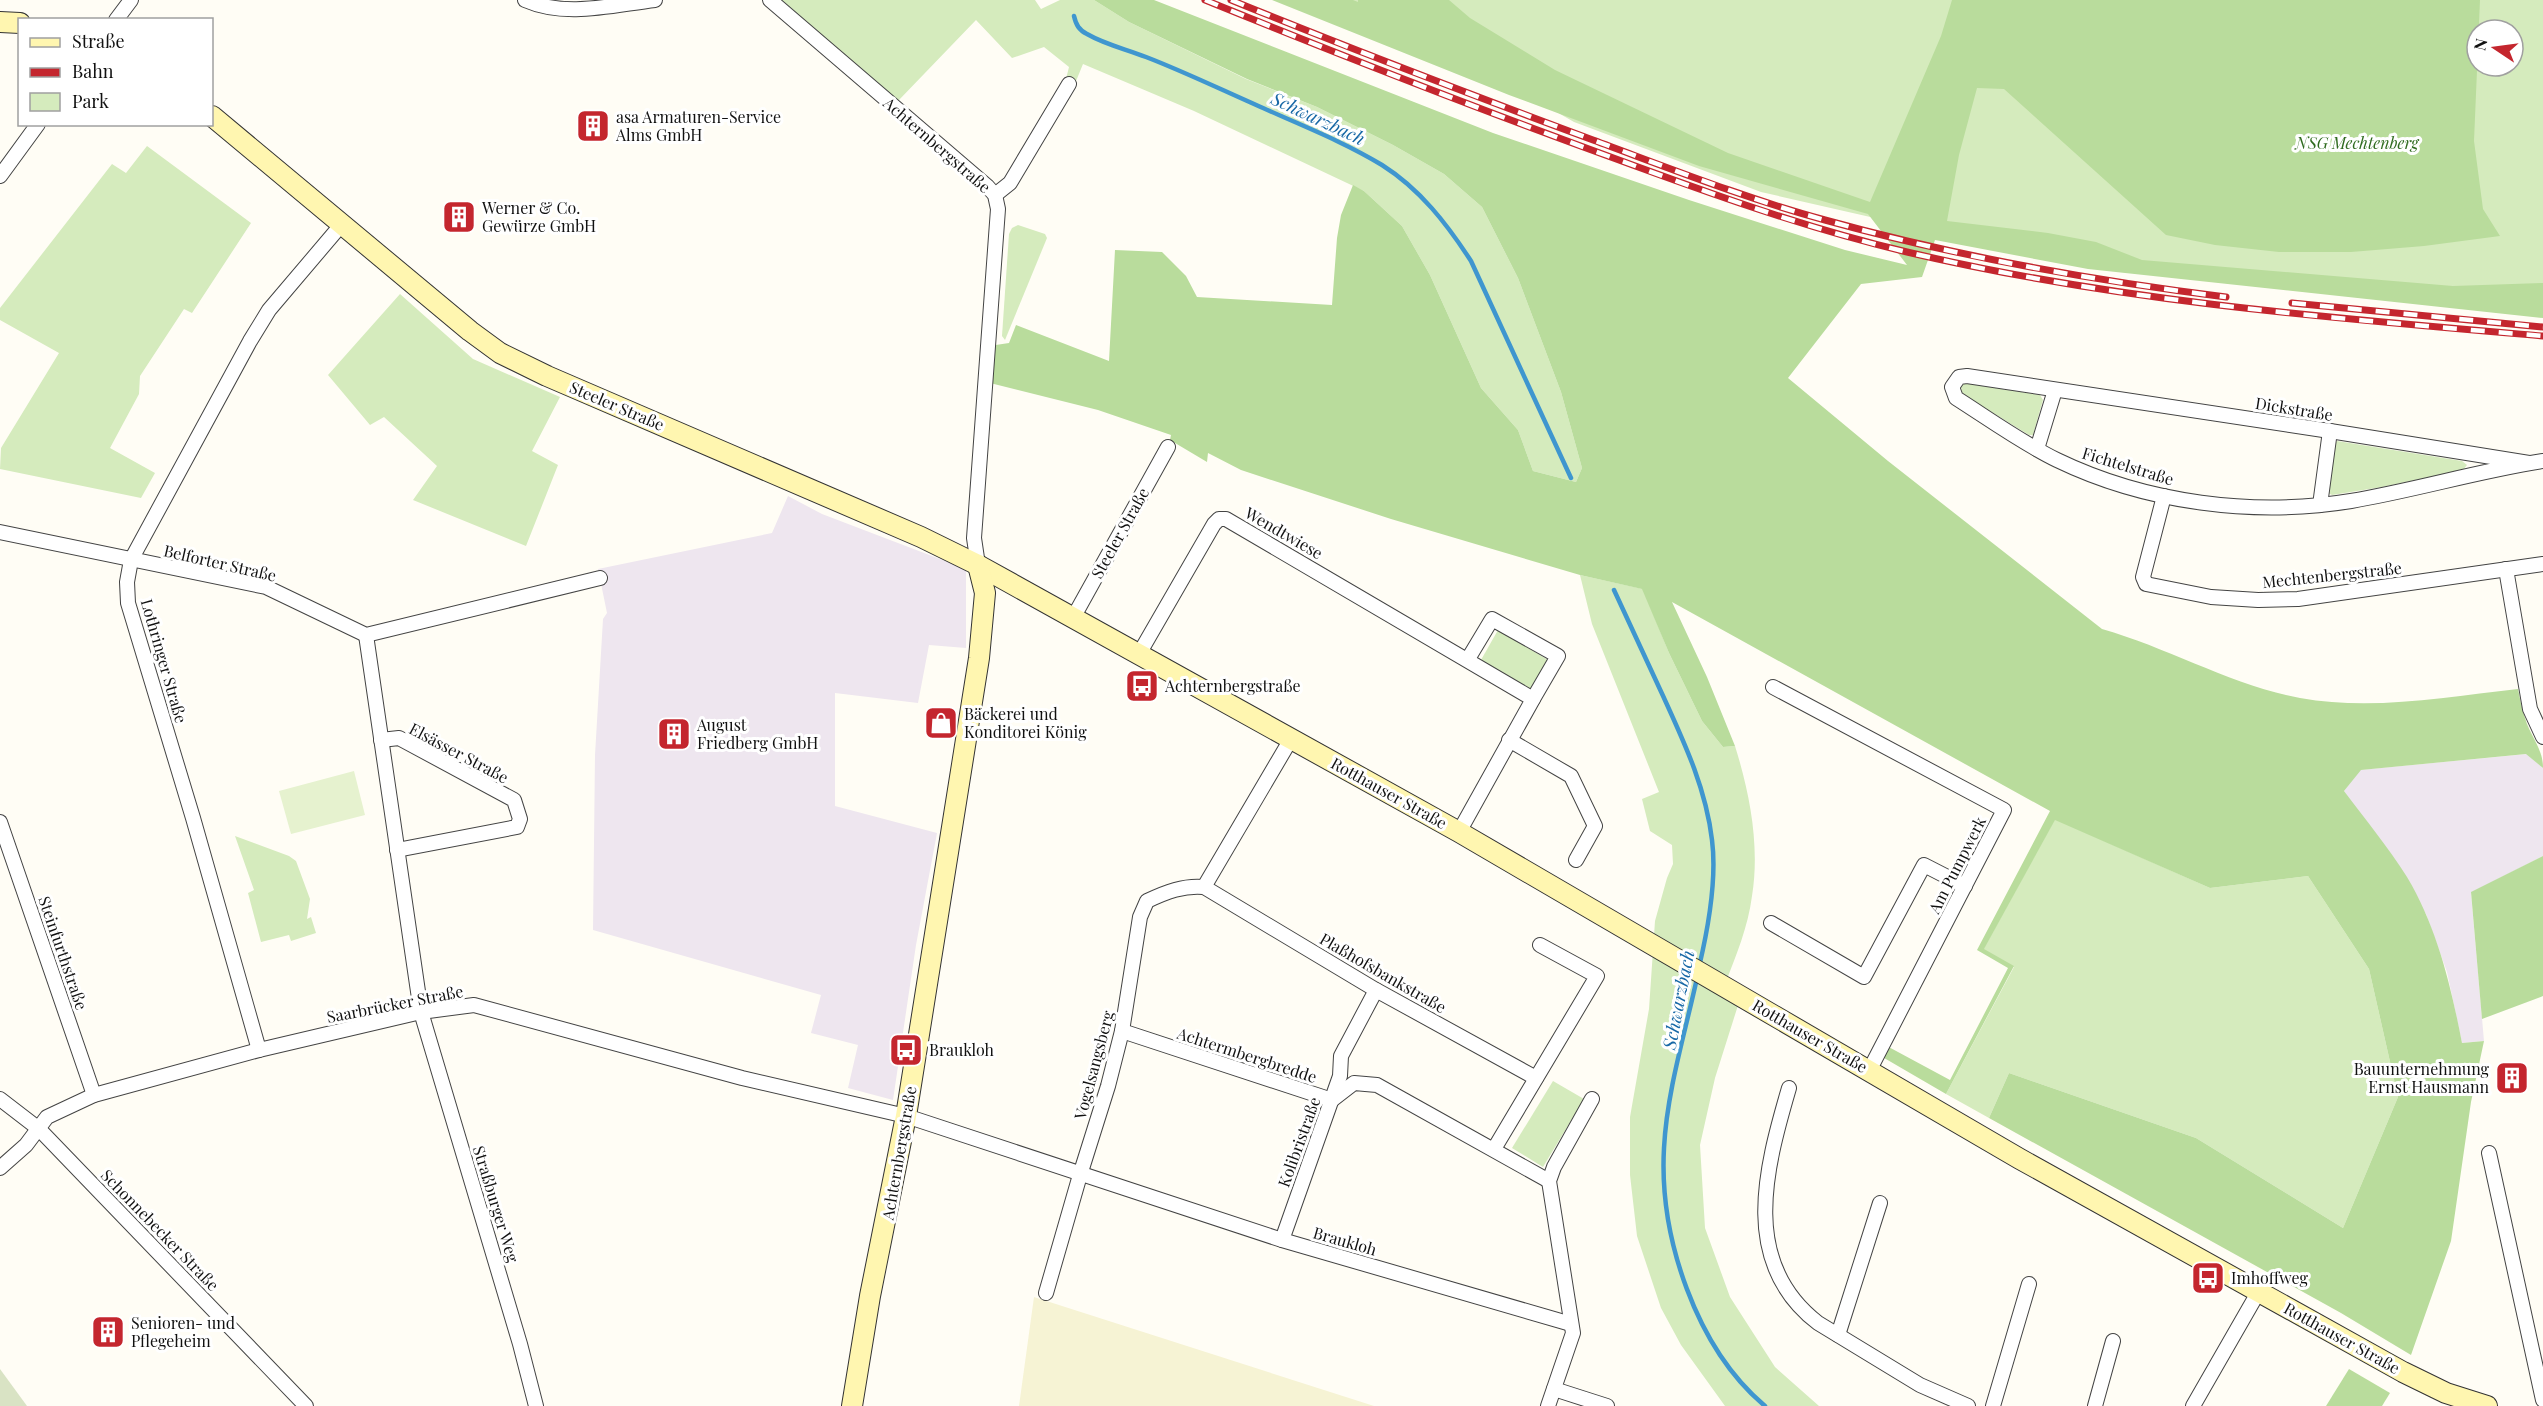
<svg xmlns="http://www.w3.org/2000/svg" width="2543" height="1406" viewBox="0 0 2543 1406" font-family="'Playfair Display',serif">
  <rect width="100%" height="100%" fill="#fffdf5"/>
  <g fill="#eee6ef">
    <polygon points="788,496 822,514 966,569 966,648 929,645 918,703 835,693 835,806 937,833 916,945 893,1100 848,1088 858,1045 811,1033 821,995 593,930 595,755 603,619 607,613 598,569 772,533"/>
    <polygon points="2527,754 2543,768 2543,856 2471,893 2484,1041 2462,1043 2447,972 2426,914 2344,791 2360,770"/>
  </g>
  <polygon fill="#f6f3d4" points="1034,1297 1374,1406 1019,1406"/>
  <g fill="#d5ebbd" fill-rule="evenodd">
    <polygon points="781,0 1035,0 1041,9 1060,0 1094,0 1129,22 1246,79 1317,107 1393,145 1444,174 1482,207 1518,278 1561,392 1582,468 1576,482 1533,471 1518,430 1481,388 1430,275 1402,226 1364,191 1194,111 1083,64 1074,86 1066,79 1069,67 1044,47 1012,58 976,20 898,101"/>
    <path d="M 1334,0 L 2543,0 L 2543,299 L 2190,273 L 1923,229 L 1761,192 L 1574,122 L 1508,84 ZM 2477,30 L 2513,30 L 2513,66 L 2477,66 Z"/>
    <polygon points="147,146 251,223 192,313 184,309 140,376 139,394 110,448 155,473 141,498 0,469 1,448 59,353 0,320 0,308 112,164 126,173"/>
    <polygon points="1018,225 1045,234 1047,238 1005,340 1002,336 1009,234 1012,228"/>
    <polygon points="400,294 473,359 560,397 532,451 558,465 526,546 413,500 437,466 384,417 370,425 328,375"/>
    <polygon points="1963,383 2040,395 2043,400 2033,435 2029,435 1962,394 1961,387"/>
    <polygon points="2337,441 2462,461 2467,465 2463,470 2382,487 2332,495 2328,493 2334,444"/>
    <path d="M 1580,575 L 1643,589 L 1669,653 L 1702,721 L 1723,747 L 1735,746 C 1750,794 1760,846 1752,896 C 1748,927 1736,956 1725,984 L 1740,999 L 1715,1078 L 1700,1145 L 1705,1228 L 1730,1297 L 1775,1367 L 1819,1406 L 1725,1406 L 1681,1345 L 1661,1308 L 1637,1236 L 1630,1175 L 1630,1117 L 1649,1009 L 1655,921 L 1667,878 L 1673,864 L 1672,845 L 1650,831 L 1642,799 L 1659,792 L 1592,624 Z"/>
    <polygon points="1498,630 1548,660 1531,689 1481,660"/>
    <polygon points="2055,819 2210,888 2308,876 2369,969 2398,1097 2343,1228 2196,1138 2009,1073 1989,1118 1946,1094 2014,967 1983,950"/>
    <polygon points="235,836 289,856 296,861 310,899 307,919 311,917 316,933 291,941 289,935 261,942 248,893 254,890"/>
    <polygon points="1553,1081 1584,1099 1543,1167 1512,1148"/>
  </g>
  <g fill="#b9dc9c">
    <path d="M 1094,0 L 1154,0 L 1493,133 L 1689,200 L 1845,250 L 1907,265 L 1868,214 L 1699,166 L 1509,95 L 1272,0 L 1353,0 L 1358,2 L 1358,0 L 1449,0 L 1470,18 L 1555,70 L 1728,153 L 1870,202 L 1941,36 L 1952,0 L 2480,0 L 2474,141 L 2483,209 L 2500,236 L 2424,246 L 2351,252 L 2279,252 L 2215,245 L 2166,235 L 2004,89 L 1977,88 L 1959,155 L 1947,221 L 2048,233 L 2096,242 L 2142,260 L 2453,286 L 2543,283 L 2543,318 L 2088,269 L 1935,240 L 1922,277 L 1861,284 L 1788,378 L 1888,461 L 2102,629 C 2169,648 2231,685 2300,698 C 2372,711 2446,697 2518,689 C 2520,699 2522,709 2525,718 C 2531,738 2543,748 2543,768 L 2526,754 L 2361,770 L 2344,791 C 2365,819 2388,847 2407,877 C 2437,927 2451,986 2462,1043 L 2484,1041 L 2471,1102 L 2451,1241 L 2411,1355 L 2341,1313 L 1989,1118 L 2009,1073 L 2196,1138 L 2343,1228 L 2398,1097 L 2369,969 L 2308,876 L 2210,888 L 2055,820 L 1984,949 L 2014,966 L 1946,1094 L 1879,1055 L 1885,1045 L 1950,1080 L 2008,968 L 1977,950 L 2050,811 L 1672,602 L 1707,677 L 1735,746 L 1723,747 L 1702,721 L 1669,653 L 1642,589 L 1580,575 L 1391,519 L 1241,470 L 1208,453 L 1207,462 L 1170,440 L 1171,435 L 1098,410 L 986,382 L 989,346 L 1009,343 L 1016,325 L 1109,361 L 1115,250 L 1162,252 L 1186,276 L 1197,297 L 1332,305 L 1337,238 L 1341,215 L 1353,185 L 1364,191 L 1402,226 L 1430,275 L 1481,388 L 1518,430 L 1533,471 L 1576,482 L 1582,468 L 1561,392 L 1518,278 L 1482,207 L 1444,174 L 1393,145 L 1317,107 L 1247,79 L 1129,22 Z"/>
    <polygon points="2543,856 2543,996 2482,1019 2471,892"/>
    <polygon points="2349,1369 2390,1393 2382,1406 2326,1406"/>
  </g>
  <polygon fill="#d9e3c4" points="0,1369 27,1406 0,1406"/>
  <polygon fill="#e6f2cf" points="354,771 365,815 291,834 279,791"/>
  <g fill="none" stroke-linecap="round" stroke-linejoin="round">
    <g stroke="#3f96cf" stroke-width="4.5">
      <path d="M 1074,16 C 1076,25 1079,30 1087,34 C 1106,45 1126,49 1146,57 C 1185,72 1224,91 1263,108 C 1303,126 1344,142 1382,165 C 1420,189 1447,224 1471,261 L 1571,478"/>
      <path d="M 1614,590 C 1631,626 1647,662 1664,698 C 1685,744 1706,789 1712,840 C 1717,879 1708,929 1699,967"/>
      <path d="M 1697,978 C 1685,1033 1667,1091 1664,1148 C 1659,1237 1696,1348 1765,1406"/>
    </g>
    <defs>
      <g id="street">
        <path d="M 525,0 C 566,18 612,5 655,0"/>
        <polyline points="770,0 987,186 995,195 998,209 974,538 978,565"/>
        <polyline points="116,20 131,0"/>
        <polyline points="0,176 38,124"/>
        <polyline points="995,195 1010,183 1069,84"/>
        <polyline points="2037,449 2055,390"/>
        <path d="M 2529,463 L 2330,431 L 1967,376 L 1959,377 L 1952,387 L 1956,398 C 1989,419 2022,443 2057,460 C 2146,503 2254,517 2351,501 C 2416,490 2478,471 2543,461"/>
        <polyline points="2164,496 2143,577 2146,584 2211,597 2258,600 2298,599 2543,564"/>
        <polyline points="2320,505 2330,431"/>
        <polyline points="0,532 266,587 366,635 600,578"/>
        <polyline points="2506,569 2530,709 2543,737"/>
        <polyline points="1073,618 1168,447"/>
        <polyline points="366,635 421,1012 520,1344 536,1406"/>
        <polyline points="1139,654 1214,524 1219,519 1226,519 1533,699 1459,832"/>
        <polyline points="1468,659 1492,619 1558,656 1533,699"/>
        <polyline points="1773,687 2004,810 1869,1071"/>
        <polyline points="381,740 399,738 514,800 520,819 517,827 397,850"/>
        <polyline points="1509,740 1571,776 1595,826 1576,860"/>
        <polyline points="0,822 94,1095"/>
        <polyline points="1204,887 1291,739"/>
        <polyline points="1771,923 1864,977 1924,865 1965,886"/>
        <polyline points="1122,1031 1332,1100 1354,1083 1377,1085 1549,1181"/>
        <polyline points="259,1050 193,818 128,603 127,582 131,560 250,341 269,310 342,224"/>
        <path d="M 1789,1088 C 1765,1170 1740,1263 1818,1323 L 1920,1385 L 1968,1406"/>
        <polyline points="0,1099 39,1129 306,1406"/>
        <polyline points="1494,1149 1597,976 1540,945"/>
        <polyline points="2489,1153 2543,1400"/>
        <polyline points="0,1168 26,1145 47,1117 94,1095 259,1050 421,1012 474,1005 742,1078 906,1116 1282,1240 1571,1324"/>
        <polyline points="1282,1240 1340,1076 1341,1056 1376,990"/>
        <path d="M 1046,1293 L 1080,1175 L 1108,1086 L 1122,1031 L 1140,917 L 1147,901 C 1166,892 1184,885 1204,887 L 1376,990 L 1536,1078"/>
        <polyline points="1838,1335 1880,1203"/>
        <polyline points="1554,1389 1607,1406"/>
        <polyline points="1548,1406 1573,1333 1549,1181 1554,1167 1592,1099"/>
        <polyline points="1993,1406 2029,1284"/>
        <polyline points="2095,1406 2113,1341"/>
        <polyline points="2193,1406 2259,1291"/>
      </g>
      <g id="secondary">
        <polyline points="0,22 20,23"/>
        <polyline points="212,116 470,331 500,353 547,376 921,537 978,565 1459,832 2020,1159 2403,1372 2446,1393 2487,1406"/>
        <polyline points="852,1406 870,1296 906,1116 979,658 985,593 978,565"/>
      </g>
    </defs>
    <use href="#street" stroke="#444" stroke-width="16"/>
    <use href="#secondary" stroke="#333" stroke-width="22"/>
    <use href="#street" stroke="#fff" stroke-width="14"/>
    <use href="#secondary" stroke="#fff6b0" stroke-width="20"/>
    <defs>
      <g id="rail">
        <path d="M 1205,0 C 1338,54 1473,107 1608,156 C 1706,192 1805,228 1907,252 C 2115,301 2330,318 2543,336"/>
        <path d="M 1231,0 C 1351,49 1472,95 1593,140 C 1669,168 1747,199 1825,220 C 1958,257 2090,280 2226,297"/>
        <polyline points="2292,303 2543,327"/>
      </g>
    </defs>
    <use href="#rail" stroke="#c4262e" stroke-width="7"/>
    <use href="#rail" stroke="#fff" stroke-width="4.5" stroke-dasharray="14" stroke-linecap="butt"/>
  </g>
  <defs>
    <symbol id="building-square" viewBox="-11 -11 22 22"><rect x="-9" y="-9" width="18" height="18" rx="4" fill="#c4262e" stroke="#fff"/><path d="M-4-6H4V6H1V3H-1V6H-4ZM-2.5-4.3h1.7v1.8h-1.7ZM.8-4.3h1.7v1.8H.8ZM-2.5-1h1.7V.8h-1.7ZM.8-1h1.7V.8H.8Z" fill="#fff"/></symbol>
    <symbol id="bus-square" viewBox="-11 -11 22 22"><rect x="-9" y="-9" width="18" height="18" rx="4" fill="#c4262e" stroke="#fff"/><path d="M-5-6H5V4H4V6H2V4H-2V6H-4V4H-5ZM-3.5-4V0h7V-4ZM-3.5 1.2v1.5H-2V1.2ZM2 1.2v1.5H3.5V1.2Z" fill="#fff"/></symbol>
    <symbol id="shop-square" viewBox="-11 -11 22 22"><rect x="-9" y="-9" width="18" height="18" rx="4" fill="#c4262e" stroke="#fff"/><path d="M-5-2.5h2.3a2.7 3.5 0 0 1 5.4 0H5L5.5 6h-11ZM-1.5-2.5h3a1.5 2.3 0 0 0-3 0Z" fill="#fff"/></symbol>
  </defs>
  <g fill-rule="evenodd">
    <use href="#building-square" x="574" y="107" width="38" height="38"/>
    <use href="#building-square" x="440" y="198" width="38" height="38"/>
    <use href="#bus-square" x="1123" y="667" width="38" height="38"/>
    <use href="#shop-square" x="922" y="704" width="38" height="38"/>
    <use href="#building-square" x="655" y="715" width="38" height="38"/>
    <use href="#bus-square" x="887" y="1031" width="38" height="38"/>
    <use href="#building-square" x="2493" y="1059" width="38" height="38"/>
    <use href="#bus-square" x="2189" y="1259" width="38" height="38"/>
    <use href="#building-square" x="89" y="1313" width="38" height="38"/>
  </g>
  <g text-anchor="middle" stroke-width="6" stroke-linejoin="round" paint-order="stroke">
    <g font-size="16" fill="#111" stroke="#fff" text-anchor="start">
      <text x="616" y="123">asa Armaturen-Service<tspan x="616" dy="18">Alms GmbH</tspan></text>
      <text x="482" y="214">Werner &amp; Co.<tspan x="482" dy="18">Gewürze GmbH</tspan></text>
      <text x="1165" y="692">Achternbergstraße</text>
      <text x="964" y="720">Bäckerei und<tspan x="964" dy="18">Konditorei König</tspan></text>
      <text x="697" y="731">August<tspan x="697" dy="18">Friedberg GmbH</tspan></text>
      <text x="929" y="1056">Braukloh</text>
      <text x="2489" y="1075" text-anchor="end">Bauunternehmung<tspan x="2489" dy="18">Ernst Hausmann</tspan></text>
      <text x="2231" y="1284">Imhoffweg</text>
      <text x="131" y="1329">Senioren- und<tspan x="131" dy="18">Pflegeheim</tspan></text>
    </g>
    <g font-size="16" font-style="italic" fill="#2f6b1f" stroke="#fff">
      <text x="2357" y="149">NSG Mechtenberg</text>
    </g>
    <g font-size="16" fill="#111" stroke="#fff">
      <text transform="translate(937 145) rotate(41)" y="6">Achternbergstraße</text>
      <text transform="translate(617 406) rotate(23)" y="6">Steeler Straße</text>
      <text transform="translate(2294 409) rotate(9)" y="6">Dickstraße</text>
      <text transform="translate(2128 466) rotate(17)" y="6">Fichtelstraße</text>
      <text transform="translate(1120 533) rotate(-61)" y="6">Steeler Straße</text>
      <text transform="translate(1284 533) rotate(30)" y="6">Wendtwiese</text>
      <text transform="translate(220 563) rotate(13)" y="6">Belforter Straße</text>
      <text transform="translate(2332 575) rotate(-6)" y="6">Mechtenbergstraße</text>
      <text transform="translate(164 661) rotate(74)" y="6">Lothringer Straße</text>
      <text transform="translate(459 753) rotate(28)" y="6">Elsässer Straße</text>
      <text transform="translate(1389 793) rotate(29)" y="6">Rotthauser Straße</text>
      <text transform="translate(1957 865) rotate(-63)" y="6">Am Pumpwerk</text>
      <text transform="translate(63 953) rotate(71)" y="6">Steinfurthstraße</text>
      <text transform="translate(1383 973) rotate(30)" y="6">Plaßhofsbankstraße</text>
      <text transform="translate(395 1004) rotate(-11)" y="6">Saarbrücker Straße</text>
      <text transform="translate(1810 1036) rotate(30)" y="6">Rotthauser Straße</text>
      <text transform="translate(1247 1055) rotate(18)" y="6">Achtermbergbredde</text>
      <text transform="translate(1094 1065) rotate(-75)" y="6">Vogelsangsberg</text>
      <text transform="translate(1299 1142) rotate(-70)" y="6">Kolibristraße</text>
      <text transform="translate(899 1153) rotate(-80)" y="6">Achternbergstraße</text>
      <text transform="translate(496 1204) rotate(73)" y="6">Straßburger Weg</text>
      <text transform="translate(160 1230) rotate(46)" y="6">Schonnebecker Straße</text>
      <text transform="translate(1345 1241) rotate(16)" y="6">Braukloh</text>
      <text transform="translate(2342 1338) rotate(29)" y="6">Rotthauser Straße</text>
    </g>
    <g font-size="18" font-style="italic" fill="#1768a6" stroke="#fff">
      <text transform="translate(1318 119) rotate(25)" y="6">Schwarzbach</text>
      <text transform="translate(1679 1000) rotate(-79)" y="6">Schwarzbach</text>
    </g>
  </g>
  <rect x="18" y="18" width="195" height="108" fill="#ffffff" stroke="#a0a0a0" stroke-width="1.5"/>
  <rect x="30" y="38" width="30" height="9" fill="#fff6b0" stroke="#a0a0a0" stroke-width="1.5"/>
  <text x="72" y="48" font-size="18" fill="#111111">Straße</text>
  <rect x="30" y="68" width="30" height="9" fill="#c4262e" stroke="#a0a0a0" stroke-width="1.5"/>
  <text x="72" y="78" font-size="18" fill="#111111">Bahn</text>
  <rect x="30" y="93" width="30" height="18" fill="#d5ebbd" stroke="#a0a0a0" stroke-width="1.5"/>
  <text x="72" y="108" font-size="18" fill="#111111">Park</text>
  <g transform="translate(2495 48) rotate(283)"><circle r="28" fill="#ffffff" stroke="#a0a0a0" stroke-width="1.5"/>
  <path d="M0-4.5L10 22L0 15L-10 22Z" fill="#c4262e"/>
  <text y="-9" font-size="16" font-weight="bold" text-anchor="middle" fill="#111111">N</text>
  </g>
</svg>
